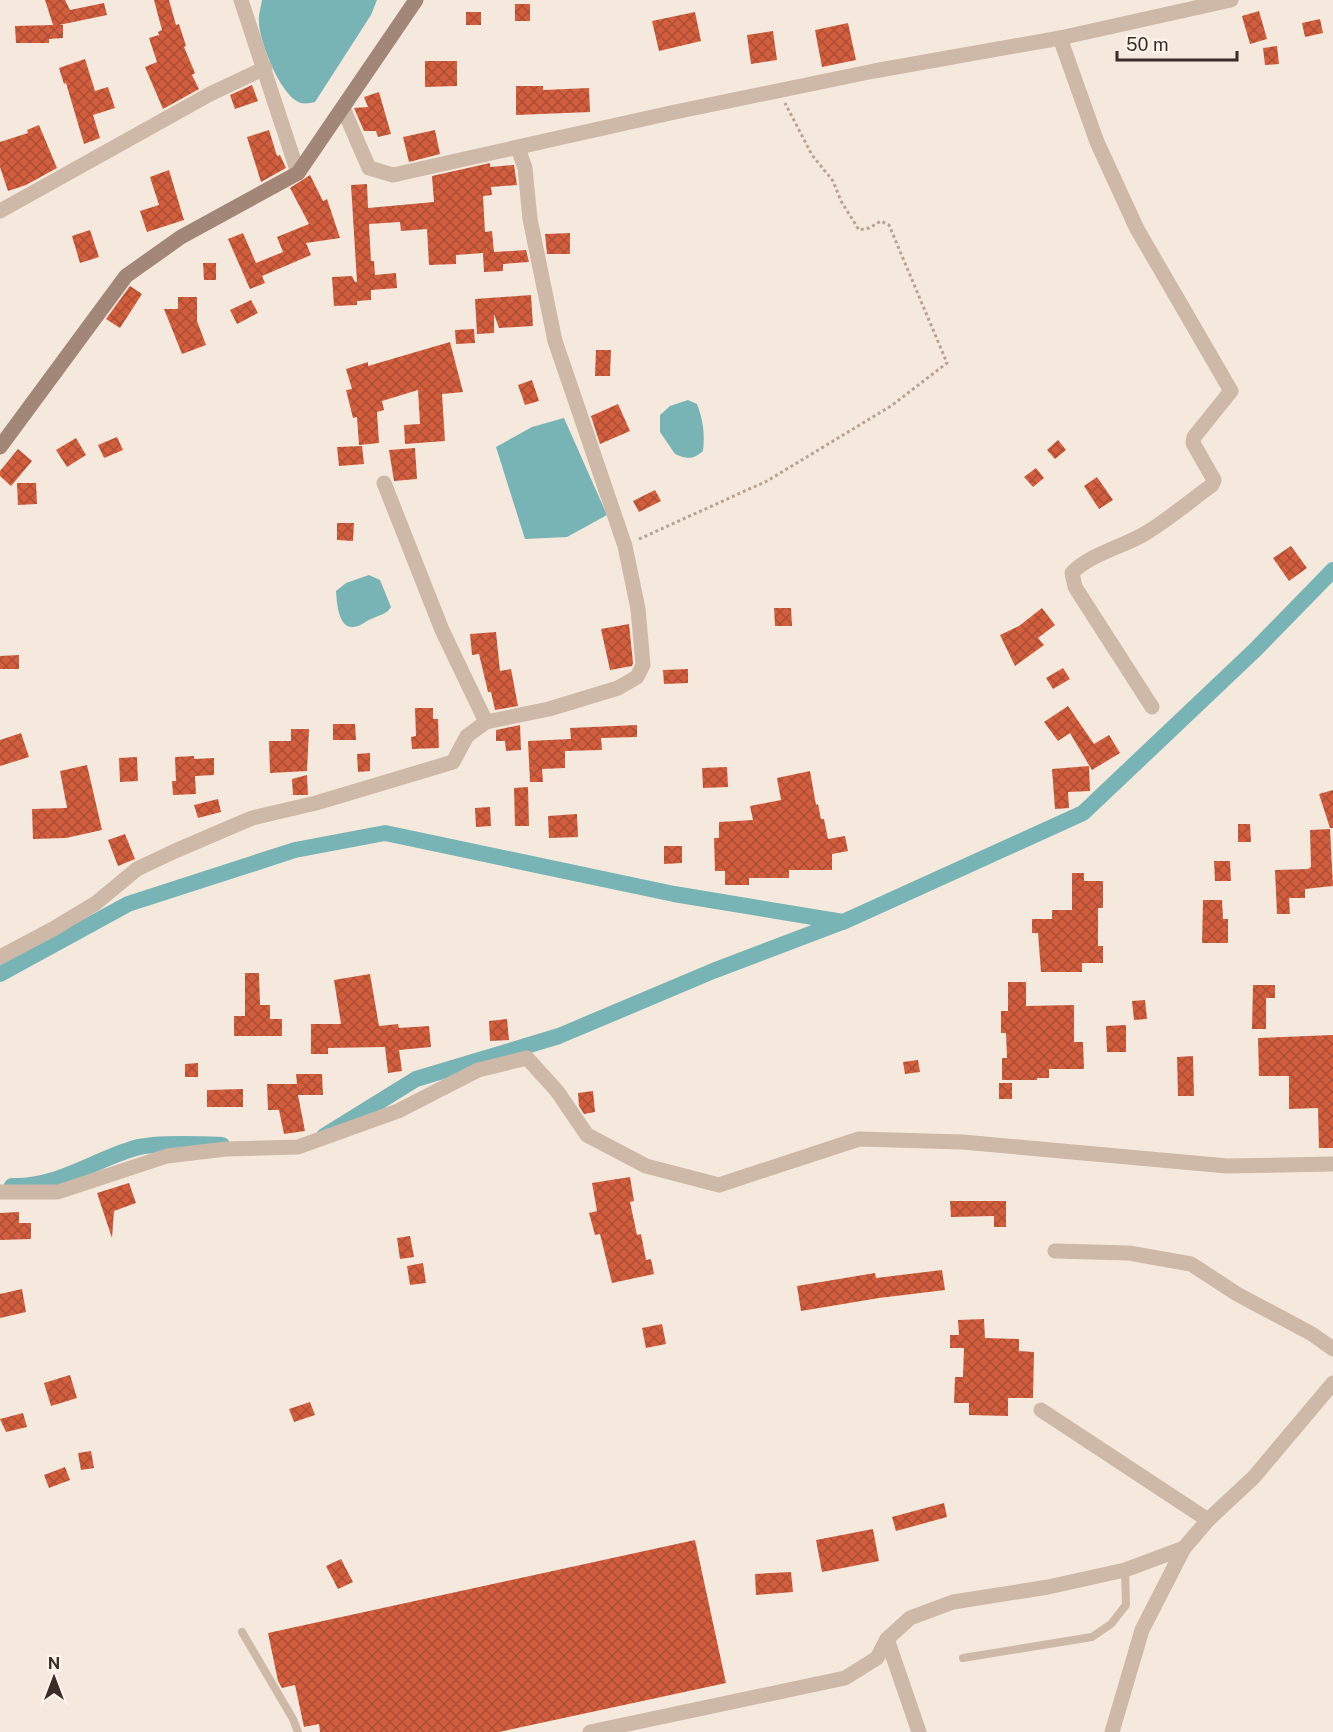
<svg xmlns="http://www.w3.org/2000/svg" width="1333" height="1732" viewBox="0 0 1333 1732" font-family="'Public Sans',sans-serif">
  <defs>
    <pattern id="building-cross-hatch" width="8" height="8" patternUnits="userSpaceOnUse" patternTransform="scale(1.5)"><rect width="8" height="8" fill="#d25e3e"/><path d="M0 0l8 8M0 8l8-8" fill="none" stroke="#ab4e34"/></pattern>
  </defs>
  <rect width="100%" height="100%" fill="#f5e9dd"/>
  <g fill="#78b4b5">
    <path d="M 262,0 L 377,0 L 371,15 L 315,102 C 311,103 305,104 301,103 C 281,97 260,43 259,23 C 258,16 261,7 262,0 Z"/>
    <path d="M 688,400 L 697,404 C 703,420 705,433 703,451 C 693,460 686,459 675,454 L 660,432 L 660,415 L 670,406 Z"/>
    <polygon points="564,418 607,515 567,537 525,539 496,447 532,427"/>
    <path d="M 369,575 L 380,580 L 391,607 C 386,615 379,615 371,619 C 366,621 362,625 358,626 C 338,633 337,603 336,591 L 346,583 Z"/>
  </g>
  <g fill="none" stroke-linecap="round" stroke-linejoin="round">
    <g stroke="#78b4b5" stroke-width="16">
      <polyline points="0,974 128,904 295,850 385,833 674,894 843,922 1083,813 1255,650 1333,570"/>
      <polyline points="324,1136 416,1079 559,1036 713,971 842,922"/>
      <path d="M 12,1186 C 56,1188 94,1160 135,1148 C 155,1142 201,1144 222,1145"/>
    </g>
  </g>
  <g fill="url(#building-cross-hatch)">
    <polygon points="45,0 65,0 70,10 104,3 107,15 59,25 63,25 63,38 49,39 49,43 16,43 15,26 53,25"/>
    <polygon points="154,0 169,0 176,25 179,24 186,46 184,47 195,73 192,75 199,89 163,109 145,67 157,62 149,38 159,35 158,32 162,30"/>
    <rect x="515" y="4" width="15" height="17"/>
    <polygon points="1259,11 1267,39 1250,44 1242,16"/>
    <rect x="466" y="12" width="15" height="13"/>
    <polygon points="695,12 701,41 659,51 652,21"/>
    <polygon points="1320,19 1323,33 1305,37 1302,23"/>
    <polygon points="848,23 856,60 822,67 815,30"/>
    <polygon points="773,31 777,60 751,64 747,35"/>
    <polygon points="1277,46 1279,64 1265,65 1263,48"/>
    <polygon points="85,59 95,91 108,87 115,108 93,115 100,138 84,144 66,83 64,84 59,68"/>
    <polygon points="425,61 457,61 457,86 425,87"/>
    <polygon points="252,85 258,101 235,109 230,95"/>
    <polygon points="516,86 543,86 543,90 589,88 590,112 516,115"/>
    <polygon points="379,92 391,134 378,137 376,131 364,131 354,108 368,107 364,97"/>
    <polygon points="39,125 57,168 26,185 8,191 0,167 0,142 28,133 27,130"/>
    <polygon points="269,130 277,156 280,155 286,168 261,182 247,137"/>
    <polygon points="435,130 440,154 409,162 403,137"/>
    <polygon points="490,163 490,167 514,165 517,185 491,187 492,195 483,196 485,232 492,231 494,252 526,250 529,262 503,264 503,271 484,272 483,253 456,255 456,264 429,265 427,229 401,231 400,222 369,224 371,261 374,261 375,275 396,273 397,288 371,290 371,300 357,301 357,305 334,306 332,277 352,276 355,282 357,282 351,185 367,184 368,208 434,202 432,176"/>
    <polygon points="169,170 184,220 147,232 140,211 159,205 150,177"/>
    <polygon points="310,175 323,201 327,199 340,238 306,243 311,255 262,276 265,283 250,289 228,239 243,233 256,263 283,252 277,237 309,224 290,188"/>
    <polygon points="90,230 99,257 80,263 72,236"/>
    <polygon points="570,233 570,254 547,254 545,234"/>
    <polygon points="203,263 216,263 216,280 204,280"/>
    <polygon points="130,286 142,294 120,328 106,319"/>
    <polygon points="531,295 533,326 499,328 494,314 494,333 477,334 475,299"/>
    <polygon points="178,297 197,297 197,321 206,345 182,354 164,309 178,309"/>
    <polygon points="251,300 258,313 237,324 230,310"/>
    <polygon points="474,329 475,343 456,344 455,330"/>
    <polygon points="450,342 463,392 442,394 445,441 405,444 404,425 420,424 418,390 382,401 384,410 377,412 379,443 359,445 357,417 353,418 346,390 352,389 346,369 368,362 368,366"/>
    <polygon points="596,350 611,350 610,376 595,376"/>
    <polygon points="532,380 539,401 525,405 518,385"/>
    <polygon points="618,404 630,431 600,444 591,416"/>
    <polygon points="117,437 123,450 104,458 98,445"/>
    <polygon points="76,438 86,455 67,467 56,450"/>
    <polygon points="1058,440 1066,450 1055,459 1047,450"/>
    <polygon points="362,446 364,464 339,466 337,447"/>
    <polygon points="415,448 417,479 394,481 389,450"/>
    <polygon points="18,449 32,461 11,486 0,476 0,471"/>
    <polygon points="1036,468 1044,478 1033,487 1024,477"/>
    <polygon points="1097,477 1113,500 1099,509 1084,486"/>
    <polygon points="17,483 36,483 37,504 18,505"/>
    <polygon points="655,490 661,501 639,512 633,501"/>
    <polygon points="337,523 354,523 353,541 337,540"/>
    <polygon points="1291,546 1307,568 1289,581 1273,558"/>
    <polygon points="774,608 791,608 792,626 775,626"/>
    <polygon points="1042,608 1055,625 1038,638 1044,645 1015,666 1000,635 1019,626"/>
    <polygon points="629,624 633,663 632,666 610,670 601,629"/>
    <polygon points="496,632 500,671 511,669 518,706 495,710 491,692 488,692 479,654 472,655 470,634"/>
    <polygon points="19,655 19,669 0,669 0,656"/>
    <polygon points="1063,668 1070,679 1053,689 1046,678"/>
    <polygon points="688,669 688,683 664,684 663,670"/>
    <polygon points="1068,706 1094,744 1109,735 1120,753 1092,770 1070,733 1058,741 1044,722"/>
    <polygon points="415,708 433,708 433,719 438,719 439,748 412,749 411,737 416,736"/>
    <polygon points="333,724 355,724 356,740 333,740"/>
    <polygon points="520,725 521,750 506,751 505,741 496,741 496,730"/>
    <polygon points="637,725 637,737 601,738 602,750 565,751 565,768 542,769 543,782 530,782 528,741 571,739 570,728"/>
    <polygon points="291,729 309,729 307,771 270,773 269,741 291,741"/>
    <polygon points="21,733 29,757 0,766 0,740"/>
    <polygon points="370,753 370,771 358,772 357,754"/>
    <polygon points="194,756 194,759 214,758 214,775 195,776 196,794 173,795 172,781 176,781 175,757"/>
    <polygon points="137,757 138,781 120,782 119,758"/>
    <polygon points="87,765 102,830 66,838 33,839 32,809 67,808 60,771"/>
    <polygon points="1089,766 1090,791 1068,792 1069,808 1055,809 1052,769"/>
    <polygon points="727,767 728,787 703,788 702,768"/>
    <polygon points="810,771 816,805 818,804 821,819 824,819 828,839 845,836 848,851 832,854 832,870 789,870 789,878 749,878 749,885 725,885 725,871 715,871 714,838 719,838 719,822 753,820 750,806 781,800 777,778"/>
    <polygon points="307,775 308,795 293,795 292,779"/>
    <polygon points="528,787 529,826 515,826 514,788"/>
    <polygon points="1333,790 1333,828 1330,828 1319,794"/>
    <polygon points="218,799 221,812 198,818 194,805"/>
    <polygon points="490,807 491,826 476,827 475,808"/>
    <polygon points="577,814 578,837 549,838 548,816"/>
    <polygon points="1238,824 1250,824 1251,842 1238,842"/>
    <polygon points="1330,829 1333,886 1305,889 1305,898 1289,898 1290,914 1277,914 1275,870 1308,869 1311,867 1310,830"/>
    <polygon points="125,834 135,859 118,866 108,840"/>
    <polygon points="664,846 682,846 682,863 664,864"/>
    <polygon points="1214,861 1230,861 1231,881 1215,881"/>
    <polygon points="1072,873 1084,873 1084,881 1103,881 1103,908 1098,908 1098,946 1103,946 1103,963 1082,963 1082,972 1041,972 1038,933 1032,933 1032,919 1052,919 1052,910 1072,910"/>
    <polygon points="1203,900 1222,900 1223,919 1228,919 1228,943 1202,943"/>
    <polygon points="245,973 259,973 260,1005 270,1005 270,1019 282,1019 282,1036 234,1036 234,1016 245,1016"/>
    <polygon points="370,974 379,1026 398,1024 399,1028 429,1026 431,1047 399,1050 402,1071 388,1073 385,1047 328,1048 328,1054 311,1054 311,1024 341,1024 334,980"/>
    <polygon points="1008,982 1026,982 1026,1006 1074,1005 1074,1042 1083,1042 1084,1069 1049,1069 1049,1078 1037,1078 1037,1080 1002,1080 1002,1058 1007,1058 1006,1033 1001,1033 1001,1011 1008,1011"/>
    <polygon points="1253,985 1275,985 1275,998 1266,998 1266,1029 1252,1029"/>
    <polygon points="1145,1000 1147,1019 1134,1020 1132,1001"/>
    <polygon points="507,1019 509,1040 490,1041 489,1021"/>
    <polygon points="1126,1025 1126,1052 1107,1052 1106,1026"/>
    <polygon points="1333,1035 1333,1148 1319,1148 1318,1108 1289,1109 1289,1076 1259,1076 1258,1038"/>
    <polygon points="1193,1056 1194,1096 1178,1096 1177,1057"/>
    <polygon points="918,1060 920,1072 905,1074 903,1062"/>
    <polygon points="198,1063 198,1077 185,1077 185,1064"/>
    <polygon points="296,1074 322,1074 323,1095 298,1095 305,1131 284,1134 279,1110 268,1110 267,1084 297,1084"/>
    <rect x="999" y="1083" width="13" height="16"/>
    <polygon points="243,1089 243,1107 207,1107 207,1090"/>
    <polygon points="593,1091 595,1112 584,1114 579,1106 578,1093"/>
    <polygon points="630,1177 634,1201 630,1202 637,1235 641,1234 646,1260 651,1259 654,1274 612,1283 600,1234 595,1235 589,1213 597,1211 592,1183"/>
    <polygon points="129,1183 136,1203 114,1211 112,1238 97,1193"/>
    <polygon points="950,1201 1006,1201 1006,1227 994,1227 994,1216 951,1217"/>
    <polygon points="19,1212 19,1223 31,1223 31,1239 0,1240 0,1213"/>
    <polygon points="410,1236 414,1257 400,1259 397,1238"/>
    <polygon points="423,1263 426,1283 410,1285 407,1266"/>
    <polygon points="942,1270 945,1290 879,1298 801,1311 797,1286 875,1273 876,1278"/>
    <polygon points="22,1289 26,1312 0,1318 0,1294"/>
    <polygon points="984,1319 985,1338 1019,1339 1019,1351 1034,1352 1033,1398 1008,1398 1008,1416 969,1415 969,1403 954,1403 955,1377 963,1377 964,1348 950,1348 950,1335 959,1335 958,1320"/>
    <polygon points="662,1324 666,1344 646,1348 642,1328"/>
    <polygon points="70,1375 77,1398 51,1406 44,1383"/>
    <polygon points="310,1402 315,1415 294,1422 289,1409"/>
    <polygon points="23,1413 27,1427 6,1432 0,1419"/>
    <polygon points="91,1451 94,1468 81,1470 78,1453"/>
    <polygon points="65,1467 70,1480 49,1488 44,1475"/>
    <polygon points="944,1503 947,1517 896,1531 892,1517"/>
    <polygon points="873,1529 879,1561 822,1572 816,1540"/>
    <polygon points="695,1540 726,1683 499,1732 320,1732 319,1724 304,1727 295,1685 282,1688 278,1681 268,1633"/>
    <polygon points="341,1559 353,1582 338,1589 326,1566"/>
    <polygon points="791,1572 793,1592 756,1595 755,1574"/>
  </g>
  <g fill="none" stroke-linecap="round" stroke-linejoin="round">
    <polyline stroke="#baa291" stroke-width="3" stroke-dasharray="3 3" stroke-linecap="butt" points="639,539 767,481 891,406 947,363 889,225 881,221 869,228 859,230 841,201 833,181 812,155 785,103"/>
    <g stroke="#ceb8a7" stroke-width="8">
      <polyline points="242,1632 293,1719 298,1732"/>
      <polyline points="963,1658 1092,1637 1111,1624 1126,1605 1125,1570"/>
    </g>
    <g stroke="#ceb8a7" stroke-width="15">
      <polyline points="241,0 298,173"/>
      <path d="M 1060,38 L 1097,142 L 1137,229 L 1231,391 L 1194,437 L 1193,443 L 1214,480 L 1212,485 C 1190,501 1169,519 1146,533 C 1123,547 1090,554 1072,573 L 1075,587 L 1152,707"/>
      <polyline points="343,108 369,168 393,175 675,112 874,71 1060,38 1231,0"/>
      <polyline points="0,211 210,94 265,68"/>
      <polyline points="486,722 549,709 618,688 637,677 643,665 638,609 625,546 555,341 530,219 525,168 518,148"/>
      <polyline points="0,957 53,929 96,903 137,869 175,851 252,818 316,803 453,762 467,736 486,722 442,630 384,483"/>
      <polyline points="0,1192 58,1192 167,1156 226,1149 298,1147 398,1111 478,1070 527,1058 557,1091 587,1135 646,1166 719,1185 859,1139 962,1142 1227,1166 1333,1164"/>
      <polyline points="1055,1251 1129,1253 1191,1264 1237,1294 1312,1334 1333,1349"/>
      <polyline points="1041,1410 1208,1520"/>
      <polyline points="887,1639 919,1732"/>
      <polyline points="590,1732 845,1678 877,1658 887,1639 910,1618 953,1602 1048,1587 1125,1570 1184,1548 1208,1520 1254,1477 1333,1383"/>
      <polyline points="1112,1732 1142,1630 1184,1548"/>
    </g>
    <polyline stroke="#a28678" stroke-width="15" points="0,447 126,276 181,237 298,173 416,0"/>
  </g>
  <g transform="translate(54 1678)" stroke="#fcf3ea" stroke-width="4.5" paint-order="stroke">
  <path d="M0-4.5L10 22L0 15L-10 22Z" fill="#3a2d28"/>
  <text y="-9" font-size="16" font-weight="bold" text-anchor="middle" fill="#3a2d28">N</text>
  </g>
  <path d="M1117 51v9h120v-9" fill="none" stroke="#3a2d28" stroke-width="3"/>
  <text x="1126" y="51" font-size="18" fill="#3a2d28" stroke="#fcf3ea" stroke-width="4.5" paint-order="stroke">50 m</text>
</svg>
